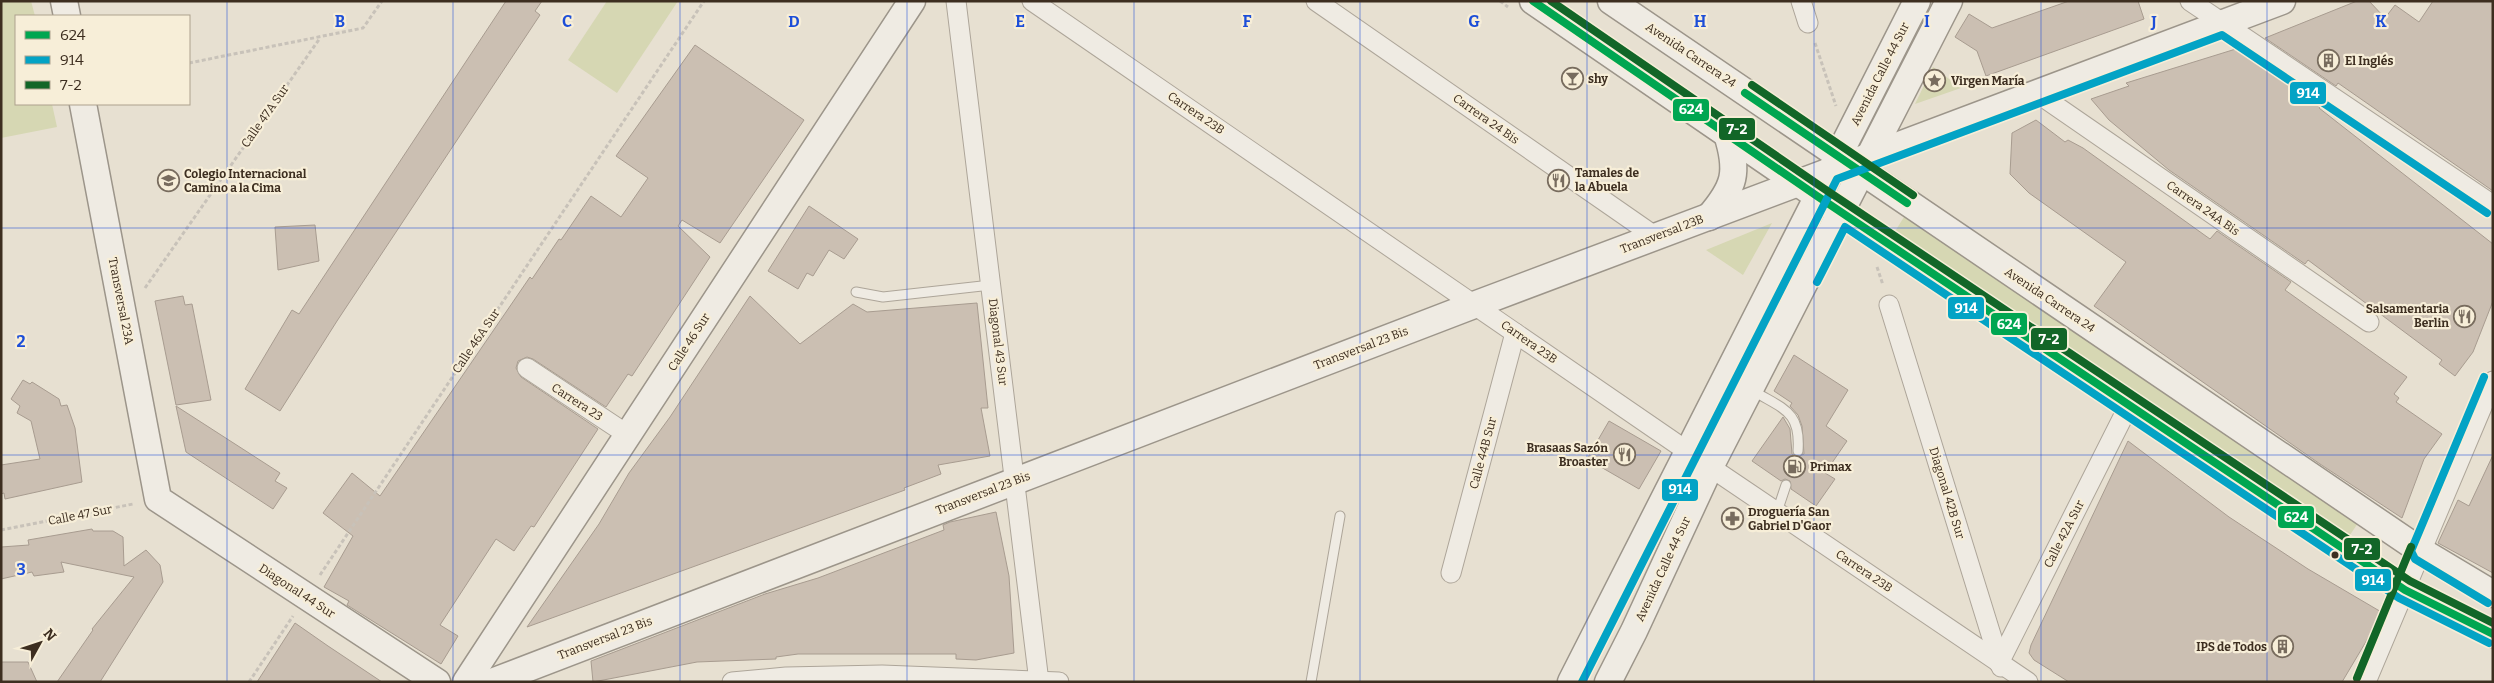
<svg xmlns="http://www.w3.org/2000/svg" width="2494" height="683" viewBox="0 0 2494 683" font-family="Bitter,serif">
  <rect width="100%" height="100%" fill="#e7e0d1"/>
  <g fill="#d6d7b3">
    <polygon points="1,1 31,1 35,16 16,16 16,104 52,104 57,127 1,138"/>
    <polygon points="607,1 678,1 617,93 568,60"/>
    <polygon points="1933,67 1961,88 1915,104"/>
    <polygon points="1904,217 2358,523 2348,538 1894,233"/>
    <polygon points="1772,223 1743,275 1706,250"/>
  </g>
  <g fill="#cbbfb2" stroke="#a89c90">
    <polygon points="506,1 542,1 535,11 540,15 337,321 280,411 245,389 292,310 299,314"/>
    <polygon points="2069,1 2138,1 2144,19 1986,76 1977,51 1955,37 1969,14 1992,28"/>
    <polygon points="2357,1 2369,1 2385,18 2395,5 2419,22 2433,1 2493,1 2493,191 2338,83 2336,86 2265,38"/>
    <polygon points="695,45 804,120 720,243 682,220 678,226 710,257 632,376 628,374 606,407 533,359 527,357 518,361 516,368 521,377 598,429 534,527 531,526 514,551 496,539 440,625 458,636 441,664 347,605 349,601 324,587 353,536 323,513 352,473 380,496 530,277 532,279 559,239 561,240 591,196 621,217 648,178 616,156"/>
    <polygon points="2239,48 2322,104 2319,108 2493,244 2493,301 2473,352 2455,376 2439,364 2442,360 2308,260 2305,264 2169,170 2109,120 2091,99 2129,86 2126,83"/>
    <polygon points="2036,120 2065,142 2068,140 2083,148 2210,239 2217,231 2291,282 2285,290 2407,377 2394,394 2399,398 2396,402 2442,434 2424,459 2402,518 2320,464 2094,306 2126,262 2029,193 2010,174 2012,133"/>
    <polygon points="809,206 858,239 844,259 829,250 813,276 807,273 798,289 768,271"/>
    <polygon points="315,225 319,261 278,270 275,227"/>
    <polygon points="183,296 185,305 192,304 211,400 176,405 155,301"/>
    <polygon points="750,296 800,344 853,304 867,312 977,303 988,408 981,408 990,456 938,465 941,474 904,488 905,490 527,627 599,524 629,473 670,417"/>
    <polygon points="1794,355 1848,390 1826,426 1847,441 1825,473 1835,479 1816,506 1791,489 1790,481 1785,479 1781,481 1752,461 1783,417 1790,429 1792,454 1797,457 1804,454 1802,426 1798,415 1790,406 1792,403 1774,391"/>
    <polygon points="23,380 30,384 32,382 59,399 61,406 67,405 75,428 82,482 5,499 4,493 1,494 1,465 40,459 31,421 17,413 20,406 11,399"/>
    <polygon points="176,406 280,473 275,481 287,488 273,509 186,452"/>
    <polygon points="1609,421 1661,451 1639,489 1587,459"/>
    <polygon points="2128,441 2229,517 2308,569 2383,613 2342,682 2069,682 2034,660 2029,653 2031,645"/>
    <polygon points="2493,455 2493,573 2438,543 2458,500 2469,506"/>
    <polygon points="996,512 1009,576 1014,653 976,660 956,659 956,654 798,654 776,657 776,659 697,662 593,682 591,661 765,594 818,578 910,543 944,530 943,525 950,522"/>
    <polygon points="92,529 93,531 113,531 123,537 124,566 146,550 160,565 163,582 100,682 57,682 93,630 92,629 134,577 61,562 64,572 34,576 32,572 1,579 1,547 29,545 28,540"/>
    <polygon points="295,623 328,646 382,682 257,682"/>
    <polygon points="1,662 28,662 37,682 1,682"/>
  </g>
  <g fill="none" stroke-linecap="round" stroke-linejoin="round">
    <defs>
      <g id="lane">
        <polyline points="856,292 883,297 991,285"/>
        <path d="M 1752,390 C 1782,409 1801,410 1798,451"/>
        <polyline points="1777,512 1786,485"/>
        <polyline points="1311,682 1340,516"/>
      </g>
      <g id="street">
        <polyline points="956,1 1039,682"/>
        <polyline points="1032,1 1719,473 2028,682"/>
        <polyline points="1316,1 1656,237"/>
        <polyline points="1801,1 1808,23"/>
        <polyline points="2190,1 2493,205"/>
        <polyline points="2037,93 2369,322"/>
        <polyline points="1889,305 2001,667"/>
        <polyline points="527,368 628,435"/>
        <polyline points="1451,573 1515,333"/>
        <polyline points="1999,663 2129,405"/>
        <polyline points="732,682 786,677 882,675 1059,682"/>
        <polyline points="2366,682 2493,381"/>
      </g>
      <g id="secondary">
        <polyline points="64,1 67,16"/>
        <polyline points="1533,1 1817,196 2405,590 2493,634"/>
        <polyline points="1611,1 2421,551 2493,594"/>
        <polyline points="83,104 158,499 437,682"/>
        <path d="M 1709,217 C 1735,187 1739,172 1727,134"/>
        <polyline points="466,682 912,1"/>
        <polyline points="492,682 1474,305 2282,1"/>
        <polyline points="1571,682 1917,1"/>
        <polyline points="1608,682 1634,631 1710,467 1949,1"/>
      </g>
    </defs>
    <use href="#lane" stroke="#ada599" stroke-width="11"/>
    <use href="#street" stroke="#ada599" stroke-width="21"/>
    <use href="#secondary" stroke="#9c958a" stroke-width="29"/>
    <g stroke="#c8c2b9" stroke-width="3" stroke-dasharray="4 2.5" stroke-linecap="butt">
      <polyline points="1500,1 1508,7"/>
      <polyline points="1815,43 1836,106"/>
      <polyline points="189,63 363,28 382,1"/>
      <polyline points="1877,267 1883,285"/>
      <polyline points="145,288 320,38"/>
      <polyline points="1,530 133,504"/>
      <polyline points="320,575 704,1"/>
      <polyline points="249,682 293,616"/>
    </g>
    <use href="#lane" stroke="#efebe3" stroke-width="9"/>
    <use href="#street" stroke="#efebe3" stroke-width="19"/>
    <use href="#secondary" stroke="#efebe3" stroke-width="26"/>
    <defs>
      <g id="bus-1">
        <polyline points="1533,1 1817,196 2405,590 2493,634"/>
        <polyline points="1745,93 1907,203"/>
      </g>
      <g id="bus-2">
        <polyline points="1817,282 1845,227 2399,598 2489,643"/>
        <polyline points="2484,377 2411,551 2415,559 2488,603"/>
        <polyline points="1582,682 1837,179 2222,35 2487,213"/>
      </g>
      <g id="bus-3">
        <polyline points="1551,1 1823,188 2410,581 2493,623"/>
        <polyline points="1752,85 1913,195"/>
        <polyline points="2357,678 2411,547"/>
      </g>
    </defs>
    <use href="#bus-1" stroke="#f7eed8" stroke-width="11"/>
    <use href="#bus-2" stroke="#f7eed8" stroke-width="11"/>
    <use href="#bus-3" stroke="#f7eed8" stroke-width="11"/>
    <use href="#bus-1" stroke="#00a651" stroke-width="8"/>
    <use href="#bus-2" stroke="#03a3c5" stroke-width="8"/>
    <use href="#bus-3" stroke="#126628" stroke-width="8"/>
  </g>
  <path fill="none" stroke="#1d4ed8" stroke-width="1" stroke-opacity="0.55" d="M 227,1 L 227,682M 453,1 L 453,682M 680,1 L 680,682M 907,1 L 907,682M 1134,1 L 1134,682M 1360,1 L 1360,682M 1587,1 L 1587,682M 1814,1 L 1814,682M 2041,1 L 2041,682M 2267,1 L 2267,682M 1,228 L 2493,228M 1,455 L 2493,455"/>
  <defs>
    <symbol id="building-ring" viewBox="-11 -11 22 22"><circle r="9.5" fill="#f7eed8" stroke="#786c5e" stroke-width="1.5"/><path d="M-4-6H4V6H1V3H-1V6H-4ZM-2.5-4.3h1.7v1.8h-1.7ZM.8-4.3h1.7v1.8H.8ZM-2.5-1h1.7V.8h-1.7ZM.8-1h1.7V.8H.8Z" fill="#786c5e"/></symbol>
    <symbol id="bar-ring" viewBox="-11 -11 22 22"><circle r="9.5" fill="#f7eed8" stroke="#786c5e" stroke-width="1.5"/><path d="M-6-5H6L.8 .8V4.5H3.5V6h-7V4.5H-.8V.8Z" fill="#786c5e"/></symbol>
    <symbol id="sight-ring" viewBox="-11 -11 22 22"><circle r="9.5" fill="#f7eed8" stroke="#786c5e" stroke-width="1.5"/><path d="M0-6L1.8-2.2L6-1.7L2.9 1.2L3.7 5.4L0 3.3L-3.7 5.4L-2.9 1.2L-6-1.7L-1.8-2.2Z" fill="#786c5e"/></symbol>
    <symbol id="restaurant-ring" viewBox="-11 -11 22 22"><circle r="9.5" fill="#f7eed8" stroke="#786c5e" stroke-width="1.5"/><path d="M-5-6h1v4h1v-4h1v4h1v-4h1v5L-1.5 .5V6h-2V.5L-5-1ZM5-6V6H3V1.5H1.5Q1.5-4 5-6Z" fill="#786c5e"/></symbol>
    <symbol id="school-ring" viewBox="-11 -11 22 22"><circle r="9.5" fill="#f7eed8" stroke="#786c5e" stroke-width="1.5"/><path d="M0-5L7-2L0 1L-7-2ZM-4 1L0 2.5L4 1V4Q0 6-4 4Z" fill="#786c5e"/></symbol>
    <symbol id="fuel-ring" viewBox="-11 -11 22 22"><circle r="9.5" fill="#f7eed8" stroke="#786c5e" stroke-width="1.5"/><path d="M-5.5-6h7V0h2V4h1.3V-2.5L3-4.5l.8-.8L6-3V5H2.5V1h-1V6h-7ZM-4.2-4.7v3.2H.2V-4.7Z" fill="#786c5e"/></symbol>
    <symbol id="pharmacy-ring" viewBox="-11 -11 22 22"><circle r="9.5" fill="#f7eed8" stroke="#786c5e" stroke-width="1.5"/><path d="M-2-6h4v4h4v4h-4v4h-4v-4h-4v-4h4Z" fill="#786c5e"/></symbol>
  </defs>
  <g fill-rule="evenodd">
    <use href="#building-ring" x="2316" y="48" width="25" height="25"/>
    <use href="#bar-ring" x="1560" y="66" width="25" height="25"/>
    <use href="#sight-ring" x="1922" y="68" width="25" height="25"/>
    <use href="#restaurant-ring" x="1546" y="168" width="25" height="25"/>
    <use href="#school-ring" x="156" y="168" width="25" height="25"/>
    <use href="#restaurant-ring" x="2452" y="304" width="25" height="25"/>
    <use href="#restaurant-ring" x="1612" y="442" width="25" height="25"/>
    <use href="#fuel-ring" x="1782" y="454" width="25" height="25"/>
    <use href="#pharmacy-ring" x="1720" y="506" width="25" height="25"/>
    <use href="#building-ring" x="2270" y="634" width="25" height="25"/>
  </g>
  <circle fill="#3d2e20" stroke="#f7eed8" stroke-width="2" cx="2335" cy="555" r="4.5"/>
  <g text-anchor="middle" stroke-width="4.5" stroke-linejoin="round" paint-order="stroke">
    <g font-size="12" fill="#3d2e20" stroke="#f7eed8">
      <text transform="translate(1691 55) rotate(34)" y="4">Avenida Carrera 24</text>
      <text transform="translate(1880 74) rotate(-63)" y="4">Avenida Calle 44 Sur</text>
      <text transform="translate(1196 113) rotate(34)" y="4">Carrera 23B</text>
      <text transform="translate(265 116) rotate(-55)" y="4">Calle 47A Sur</text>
      <text transform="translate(1486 119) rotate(35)" y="4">Carrera 24 Bis</text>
      <text transform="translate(2203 208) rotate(35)" y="4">Carrera 24A Bis</text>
      <text transform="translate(1662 234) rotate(-21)" y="4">Transversal 23B</text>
      <text transform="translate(2050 300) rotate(34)" y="4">Avenida Carrera 24</text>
      <text transform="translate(121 301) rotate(79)" y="4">Transversal 23A</text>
      <text transform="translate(476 341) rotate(-56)" y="4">Calle 46A Sur</text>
      <text transform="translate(689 342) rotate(-57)" y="4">Calle 46 Sur</text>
      <text transform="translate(998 342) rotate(83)" y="4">Diagonal 43 Sur</text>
      <text transform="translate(1529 342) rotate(35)" y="4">Carrera 23B</text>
      <text transform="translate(1361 348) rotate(-21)" y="4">Transversal 23 Bis</text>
      <text transform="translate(577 402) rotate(33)" y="4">Carrera 23</text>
      <text transform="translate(1483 453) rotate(-75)" y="4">Calle 44B Sur</text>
      <text transform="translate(983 493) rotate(-21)" y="4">Transversal 23 Bis</text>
      <text transform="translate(1947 493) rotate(73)" y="4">Diagonal 42B Sur</text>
      <text transform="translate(80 515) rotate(-11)" y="4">Calle 47 Sur</text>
      <text transform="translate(2064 534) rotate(-63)" y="4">Calle 42A Sur</text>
      <text transform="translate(1663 569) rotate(-65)" y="4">Avenida Calle 44 Sur</text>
      <text transform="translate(1864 571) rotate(34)" y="4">Carrera 23B</text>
      <text transform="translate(297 591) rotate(33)" y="4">Diagonal 44 Sur</text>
      <text transform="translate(605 638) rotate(-21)" y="4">Transversal 23 Bis</text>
    </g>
    <g font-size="12" font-weight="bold" fill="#3d2e20" stroke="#f7eed8" text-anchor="start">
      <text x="2345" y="65">El Inglés</text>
      <text x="1588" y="83">shy</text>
      <text x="1951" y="85">Virgen María</text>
      <text x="1575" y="177">Tamales de<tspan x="1575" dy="14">la Abuela</tspan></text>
      <text x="184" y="178">Colegio Internacional<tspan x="184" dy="14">Camino a la Cima</tspan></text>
      <text x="2449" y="313" text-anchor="end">Salsamentaria<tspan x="2449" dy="14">Berlin</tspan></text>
      <text x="1608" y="452" text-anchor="end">Brasaas Sazón<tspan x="1608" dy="14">Broaster</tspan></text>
      <text x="1810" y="471">Primax</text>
      <text x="1748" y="516">Droguería San<tspan x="1748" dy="14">Gabriel D'Gaor</tspan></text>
      <text x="2267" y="651" text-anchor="end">IPS de Todos</text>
    </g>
  </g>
  <g font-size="16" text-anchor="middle" font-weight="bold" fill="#1d4ed8" stroke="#f7eed8" stroke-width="4.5" stroke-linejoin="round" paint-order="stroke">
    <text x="340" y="27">B</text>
    <text x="567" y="27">C</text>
    <text x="794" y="27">D</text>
    <text x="1020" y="27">E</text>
    <text x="1247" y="27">F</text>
    <text x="1474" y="27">G</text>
    <text x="1700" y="27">H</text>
    <text x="1927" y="27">I</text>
    <text x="2154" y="27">J</text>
    <text x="2381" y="27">K</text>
    <text x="21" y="347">2</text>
    <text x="21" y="575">3</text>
  </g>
  <g stroke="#f7eed8" stroke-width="2">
    <rect x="2289" y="81" width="38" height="24" rx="5" fill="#03a3c5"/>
    <rect x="1672" y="98" width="38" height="24" rx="5" fill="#00a651"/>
    <rect x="1718" y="117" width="38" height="24" rx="5" fill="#126628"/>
    <rect x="1947" y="296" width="38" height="24" rx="5" fill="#03a3c5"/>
    <rect x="1990" y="312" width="38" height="24" rx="5" fill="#00a651"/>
    <rect x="2030" y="327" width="38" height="24" rx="5" fill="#126628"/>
    <rect x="1661" y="478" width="38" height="24" rx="5" fill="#03a3c5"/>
    <rect x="2277" y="505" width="38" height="24" rx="5" fill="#00a651"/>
    <rect x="2343" y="537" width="38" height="24" rx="5" fill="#126628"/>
    <rect x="2354" y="568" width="38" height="24" rx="5" fill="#03a3c5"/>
  </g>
  <g font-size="14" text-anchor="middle" font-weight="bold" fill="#fff">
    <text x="2308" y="98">914</text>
    <text x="1691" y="114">624</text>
    <text x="1737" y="134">7-2</text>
    <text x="1966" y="313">914</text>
    <text x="2009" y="329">624</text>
    <text x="2049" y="344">7-2</text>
    <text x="1680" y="494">914</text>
    <text x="2296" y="522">624</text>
    <text x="2362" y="554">7-2</text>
    <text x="2373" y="585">914</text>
  </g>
  <rect width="2494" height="683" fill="none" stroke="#3d2e20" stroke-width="5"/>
  <rect x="15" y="15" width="175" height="90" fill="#f7eed8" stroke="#ada18e"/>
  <rect x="25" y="31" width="25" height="8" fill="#00a651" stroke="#ada18e"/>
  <text x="60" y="40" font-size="15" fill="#3d2e20">624</text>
  <rect x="25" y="56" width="25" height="8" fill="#03a3c5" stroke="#ada18e"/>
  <text x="60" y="65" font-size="15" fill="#3d2e20">914</text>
  <rect x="25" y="81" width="25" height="8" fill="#126628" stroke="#ada18e"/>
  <text x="60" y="90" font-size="15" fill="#3d2e20">7-2</text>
  <g transform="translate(40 643) rotate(50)" stroke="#f7eed8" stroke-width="4" paint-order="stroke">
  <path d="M0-4L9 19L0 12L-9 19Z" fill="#3d2e20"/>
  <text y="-8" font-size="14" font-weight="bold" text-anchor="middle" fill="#3d2e20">N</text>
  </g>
</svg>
